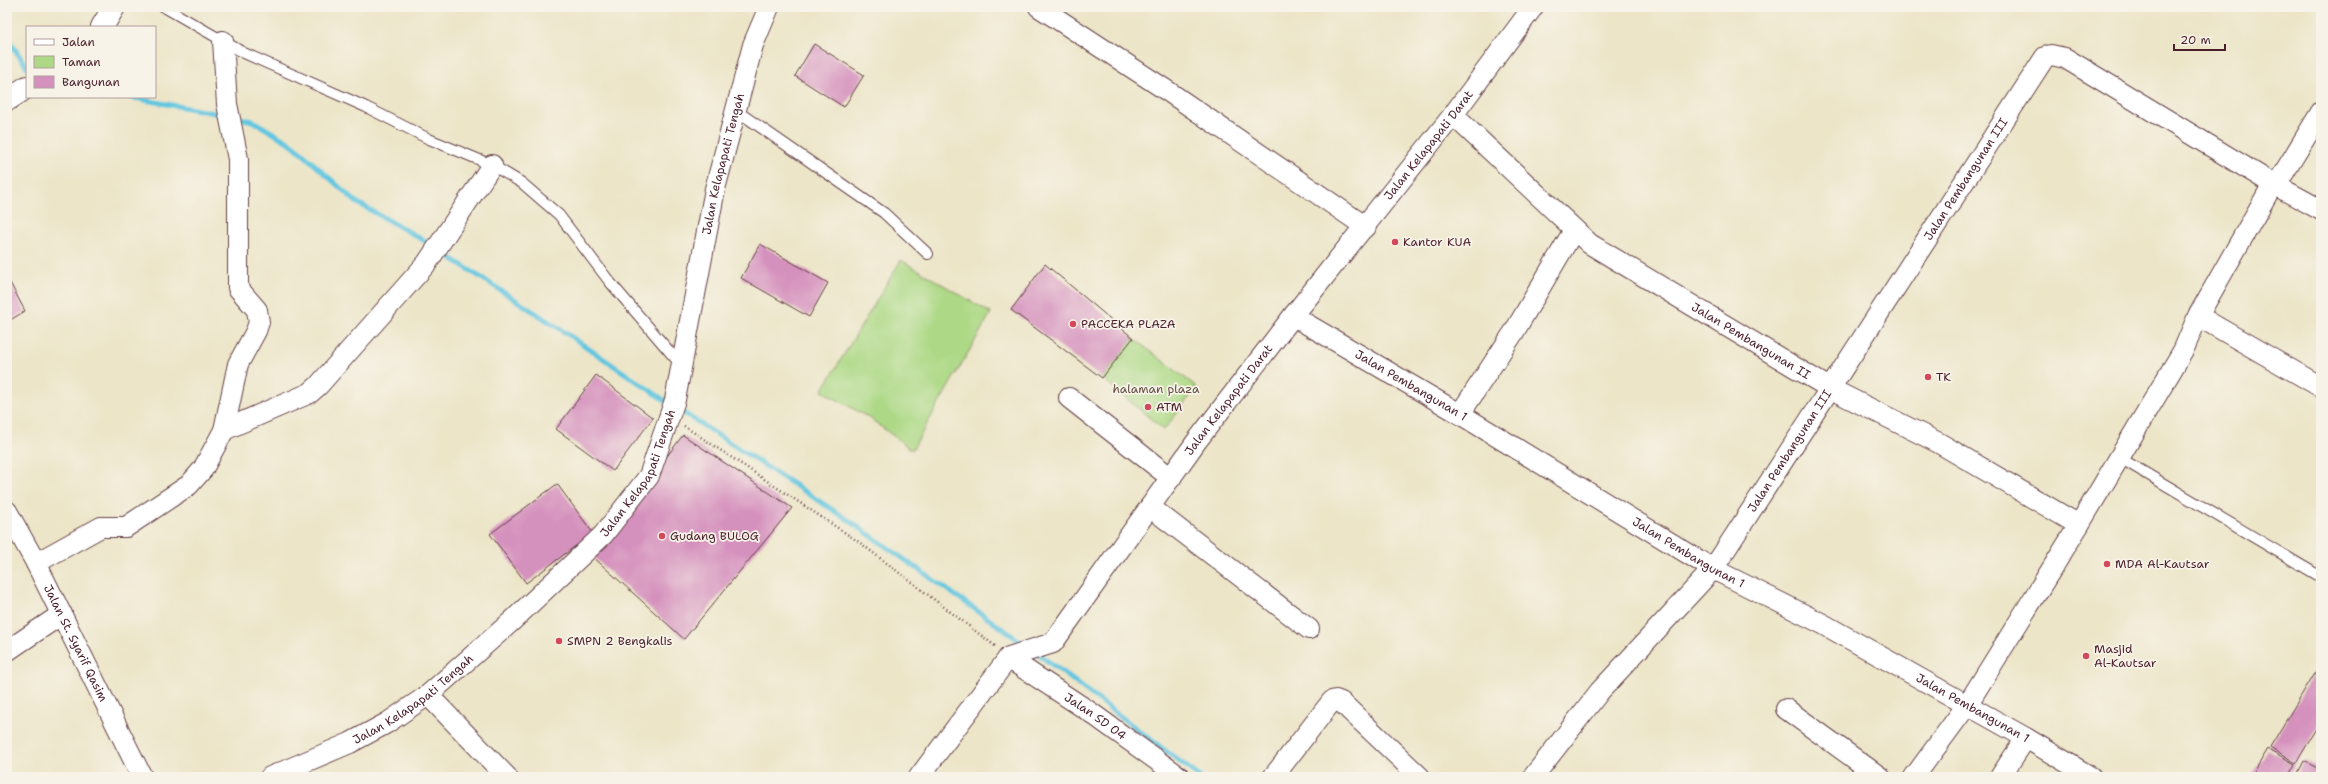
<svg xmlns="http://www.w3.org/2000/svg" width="2328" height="784" viewBox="0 0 2328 784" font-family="'Shantell Sans',sans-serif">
  <rect width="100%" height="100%" fill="#f7f3e8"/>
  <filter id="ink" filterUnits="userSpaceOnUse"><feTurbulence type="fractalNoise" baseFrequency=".025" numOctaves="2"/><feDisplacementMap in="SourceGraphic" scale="8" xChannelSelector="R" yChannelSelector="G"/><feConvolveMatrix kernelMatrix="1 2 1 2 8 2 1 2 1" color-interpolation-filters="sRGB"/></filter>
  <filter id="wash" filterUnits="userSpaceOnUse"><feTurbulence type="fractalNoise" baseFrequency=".012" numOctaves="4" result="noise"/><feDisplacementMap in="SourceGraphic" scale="16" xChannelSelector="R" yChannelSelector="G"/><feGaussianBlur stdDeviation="0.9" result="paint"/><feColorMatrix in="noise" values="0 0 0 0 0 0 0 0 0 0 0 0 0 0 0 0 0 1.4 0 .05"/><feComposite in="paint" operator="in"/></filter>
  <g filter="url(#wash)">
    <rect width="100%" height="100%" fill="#ece5c8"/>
    <g fill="#add986" stroke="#7c7c58">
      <polygon points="901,260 991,313 912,450 871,419 822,391"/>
      <polygon points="1133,338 1197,387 1164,430 1102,378"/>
    </g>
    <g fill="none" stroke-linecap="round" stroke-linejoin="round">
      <g stroke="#62c6e0" stroke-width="5">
        <polyline points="7,38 27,67"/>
        <polyline points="129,97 225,115"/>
        <polyline points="235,117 253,121 293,145 356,202 434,246"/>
        <polyline points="440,251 554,325 670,404"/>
        <polyline points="676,408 850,521 1027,646"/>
        <polyline points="1037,653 1200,777"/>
      </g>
    </g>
    <g id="blocks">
      <g fill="#d591bd">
        <polygon points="814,44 864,75 844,107 795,76"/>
        <polygon points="760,244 828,283 809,317 741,278"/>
        <polygon points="1045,264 1133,338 1102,378 1011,310"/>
        <polygon points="7,277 25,311 7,322"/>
        <polygon points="596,375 653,418 613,471 556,429"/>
        <polygon points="683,435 792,508 684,639 592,556"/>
        <polygon points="557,484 593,533 526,583 490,534"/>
        <polygon points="2319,666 2321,668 2321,722 2296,763 2270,747"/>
        <polygon points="2268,749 2295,764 2288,777 2251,777"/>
        <polygon points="2304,761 2321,770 2321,777 2296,777"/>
      </g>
    </g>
  </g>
  <g filter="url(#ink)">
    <use href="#blocks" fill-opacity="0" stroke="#623d43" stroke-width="1"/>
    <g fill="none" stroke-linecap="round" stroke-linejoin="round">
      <defs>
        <g id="service">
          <polyline points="164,7 244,53 366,107 429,139 492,165 522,183 559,215 609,281 681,365"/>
          <polyline points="737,111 884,213 928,254"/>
          <polyline points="2120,458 2321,577"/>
        </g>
        <g id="minor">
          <polyline points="1039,7 1169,92 1366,227"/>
          <path id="s1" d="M 1453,115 L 1590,244 L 1831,389 L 1939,443 L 2079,525"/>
          <polyline points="2277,184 2321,112"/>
          <path id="s2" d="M 1293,316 L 1460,414 L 1713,569 L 1823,624 L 2026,738 L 2091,777"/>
          <polyline points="2198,316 2321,387"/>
          <polyline points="1069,398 1171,478"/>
          <polyline points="1460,414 1514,332 1574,230"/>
          <polyline points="224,430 310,393 318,386 427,263 492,165"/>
          <polyline points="1150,507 1309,629"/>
          <path id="s3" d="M 7,511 L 36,563 L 142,777"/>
          <polyline points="36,563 101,527 126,527 189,485 203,469 224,430 238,364 256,331 259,322 257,310 238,288 238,159 227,104 223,41"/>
          <polyline points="7,651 62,614"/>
          <path id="s4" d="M 1008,658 L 1090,712 L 1180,777"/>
          <polyline points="428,695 507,777"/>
          <polyline points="1786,709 1880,777"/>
          <path id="s5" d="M 270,777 L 350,743 L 387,723 L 428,695 L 512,621 L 603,535 L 649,476 L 675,400 L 715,189 L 753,45 L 769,7"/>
          <path id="s6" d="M 919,777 L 1009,657 L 1053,643 L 1196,442 L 1293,316 L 1453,115 L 1533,7"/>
          <polyline points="1273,777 1332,701 1336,700 1341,702 1420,777"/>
          <path id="s7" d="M 1533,777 L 1600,691 L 1713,569 L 2045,57 L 2051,55 L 2065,58 L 2273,184 L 2321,210"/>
          <polyline points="1914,777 1967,705 2079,525 2183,351 2198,316 2273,184"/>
          <polyline points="2000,777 2026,738"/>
        </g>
        <g id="tertiary">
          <polyline points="102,27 114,7"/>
          <polyline points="7,100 27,87"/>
        </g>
      </defs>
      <use href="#service" stroke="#623d43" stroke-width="12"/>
      <use href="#minor" stroke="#623d43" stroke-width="22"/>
      <use href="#tertiary" stroke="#623d43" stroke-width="24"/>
      <polyline stroke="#623d43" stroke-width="2.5" stroke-dasharray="1 3" stroke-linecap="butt" points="684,426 859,542 995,646"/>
      <use href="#service" stroke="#fff" stroke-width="10"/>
      <use href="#minor" stroke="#fff" stroke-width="20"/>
      <use href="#tertiary" stroke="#fff" stroke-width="22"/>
    </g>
  </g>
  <g fill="#d1495b" stroke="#f7f3e8" stroke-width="1.5">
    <circle cx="1395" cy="242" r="4"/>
    <circle cx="1073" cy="324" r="4"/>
    <circle cx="1928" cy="377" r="4"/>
    <circle cx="1148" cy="407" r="4"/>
    <circle cx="662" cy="536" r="4"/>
    <circle cx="2107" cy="564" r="4"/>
    <circle cx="559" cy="641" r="4"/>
    <circle cx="2086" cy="656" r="4"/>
  </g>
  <g text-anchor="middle" stroke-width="3.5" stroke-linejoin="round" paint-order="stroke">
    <g font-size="12" fill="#4a1f2b" stroke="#f7f3e8">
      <text dy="4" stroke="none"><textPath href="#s6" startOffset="820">Jalan Kelapapati Darat</textPath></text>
      <text dy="4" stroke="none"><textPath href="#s5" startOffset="812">Jalan Kelapapati Tengah</textPath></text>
      <text dy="4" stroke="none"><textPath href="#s7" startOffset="740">Jalan Pembangunan III</textPath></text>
      <text dy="4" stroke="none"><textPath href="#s1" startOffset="376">Jalan Pembangunan II</textPath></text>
      <text dy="4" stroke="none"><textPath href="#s2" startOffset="137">Jalan Pembangunan 1</textPath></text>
      <text dy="4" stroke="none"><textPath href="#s6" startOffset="496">Jalan Kelapapati Darat</textPath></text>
      <text dy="4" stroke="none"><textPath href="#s7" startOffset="416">Jalan Pembangunan III</textPath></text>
      <text dy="4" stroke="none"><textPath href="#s5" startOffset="488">Jalan Kelapapati Tengah</textPath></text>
      <text dy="4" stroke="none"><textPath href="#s2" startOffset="461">Jalan Pembangunan 1</textPath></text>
      <text dy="4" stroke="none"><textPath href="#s3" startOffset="149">Jalan St. Syarif Qasim</textPath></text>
      <text dy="4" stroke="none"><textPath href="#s5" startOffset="164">Jalan Kelapapati Tengah</textPath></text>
      <text dy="4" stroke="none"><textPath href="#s2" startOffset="785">Jalan Pembangunan 1</textPath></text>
      <text dy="4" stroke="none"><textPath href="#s4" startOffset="105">Jalan SD 04</textPath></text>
    </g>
    <g font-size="12" fill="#4a1f2b" stroke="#f7f3e8" text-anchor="start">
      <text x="1403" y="246">Kantor KUA</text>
      <text x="1081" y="328">PACCEKA PLAZA</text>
      <text x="1936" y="381">TK</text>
      <text x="1156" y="411">ATM</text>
      <text x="670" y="540">Gudang BULOG</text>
      <text x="2115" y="568">MDA Al-Kautsar</text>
      <text x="567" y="645">SMPN 2 Bengkalis</text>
      <text x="2094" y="653">Masjid<tspan x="2094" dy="14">Al-Kautsar</tspan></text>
    </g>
    <g font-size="12" fill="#634e42" stroke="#f7f3e8">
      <text x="1156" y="393">halaman plaza</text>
    </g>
  </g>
  <rect width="2328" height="784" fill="none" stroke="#f7f3e8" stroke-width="24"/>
  <rect x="26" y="26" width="130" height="72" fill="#f7f3e8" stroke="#b29e9c"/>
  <rect x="34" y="39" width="20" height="6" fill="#ffffff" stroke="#b29e9c"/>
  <text x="62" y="46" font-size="12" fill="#4a1f2b">Jalan</text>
  <rect x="34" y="56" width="20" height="12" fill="#add986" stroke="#b29e9c"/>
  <text x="62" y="66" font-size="12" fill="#4a1f2b">Taman</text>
  <rect x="34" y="76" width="20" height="12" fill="#d591bd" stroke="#b29e9c"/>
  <text x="62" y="86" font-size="12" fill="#4a1f2b">Bangunan</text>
  <path d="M2174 44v6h51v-6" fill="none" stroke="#4a1f2b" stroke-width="2"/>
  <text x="2180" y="44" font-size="12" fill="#4a1f2b" stroke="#f7f3e8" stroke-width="3" paint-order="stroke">20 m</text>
</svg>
